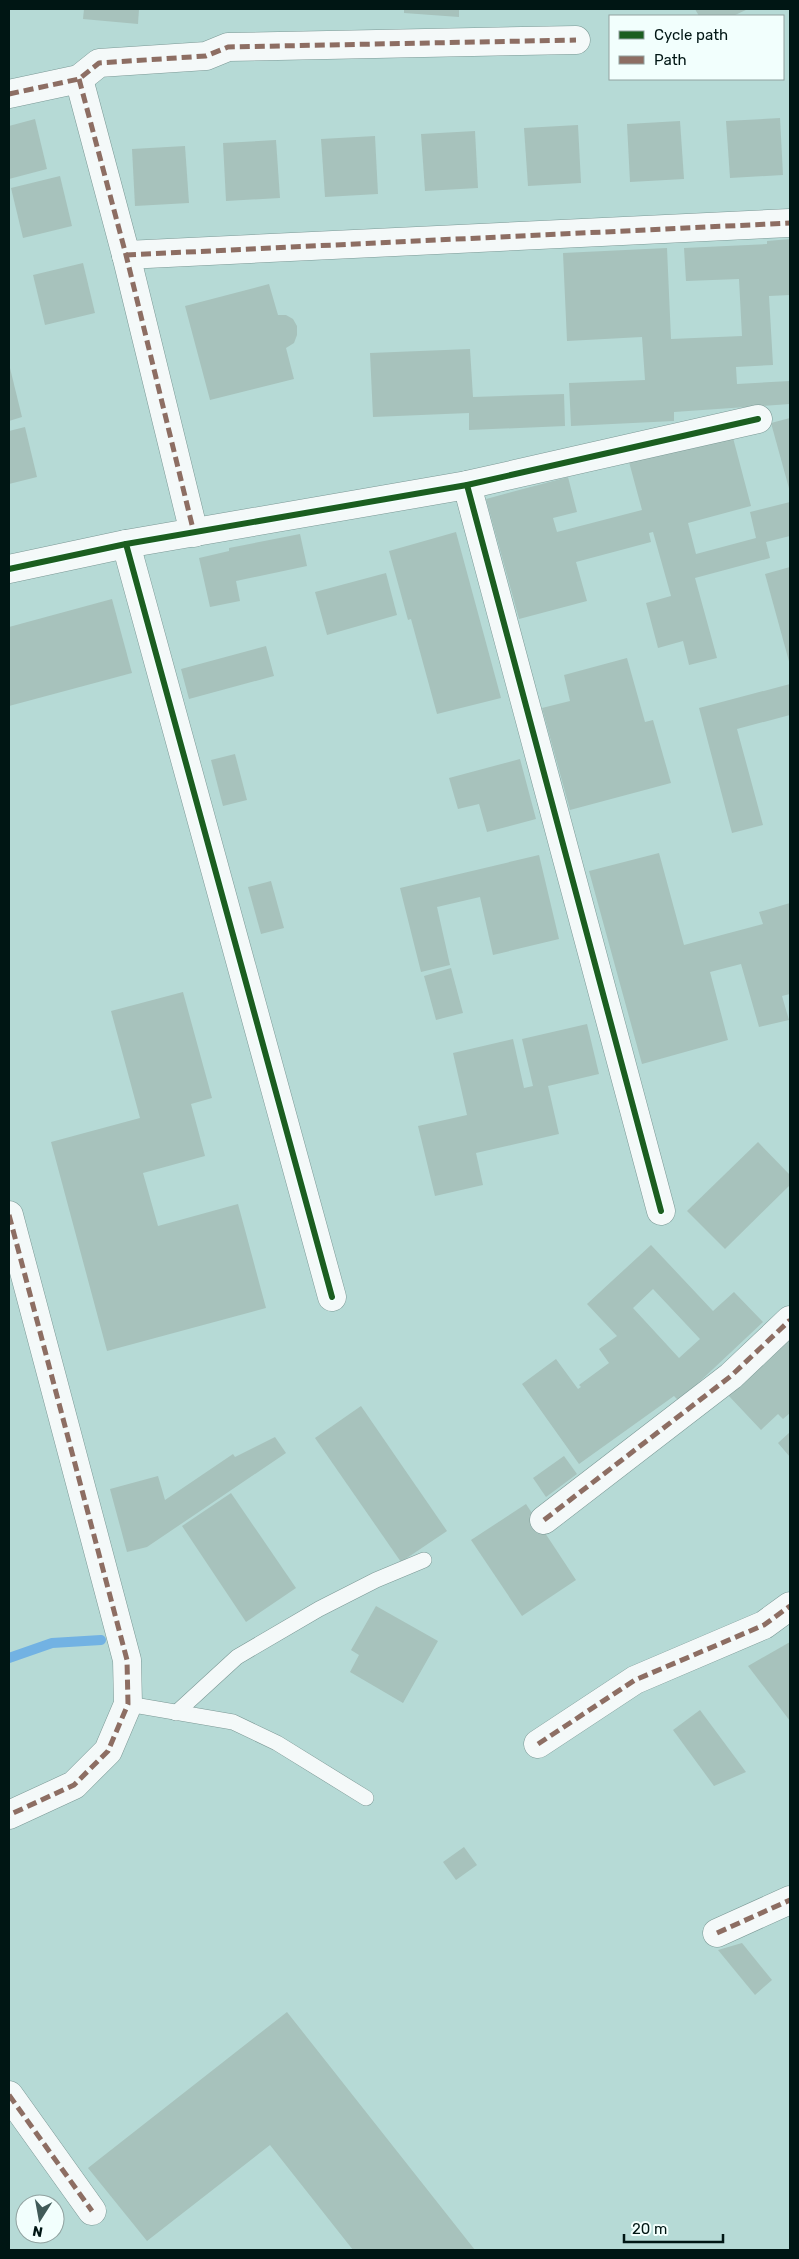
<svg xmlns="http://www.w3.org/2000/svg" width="799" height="2259" viewBox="0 0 799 2259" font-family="Rubik,sans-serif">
  <rect width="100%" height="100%" fill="#b6dad6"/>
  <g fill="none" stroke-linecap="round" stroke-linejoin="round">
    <polyline stroke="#72b2e3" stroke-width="10" points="9,1658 52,1643 101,1640"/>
  </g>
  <g fill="#a7c2bc" fill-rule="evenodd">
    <polygon points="84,9 139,9 138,24 83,19"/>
    <polygon points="404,9 459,9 459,17 404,13"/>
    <polygon points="695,9 748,9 733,16 699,16"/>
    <polygon points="780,118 783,175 730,178 726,121"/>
    <polygon points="35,119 47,169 9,179 9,126"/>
    <polygon points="680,121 684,179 630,182 627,124"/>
    <polygon points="578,125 581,183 528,186 524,128"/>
    <polygon points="475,131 478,188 425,191 421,134"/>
    <polygon points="375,136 378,194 325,197 321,139"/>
    <polygon points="276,140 280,198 226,201 223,143"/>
    <polygon points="185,146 189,203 135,206 132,149"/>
    <polygon points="60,176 72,226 23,238 11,188"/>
    <polygon points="790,239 790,295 769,296 773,365 736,367 737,384 790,381 790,404 674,412 674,421 571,426 569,383 645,380 642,337 567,341 563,253 667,248 671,339 742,336 739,279 686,281 684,248 767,244 767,241"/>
    <polygon points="83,263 95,313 45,325 33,275"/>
    <polygon points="269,284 278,315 286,315 293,319 297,326 297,335 294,343 286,348 294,379 210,400 185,306"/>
    <polygon points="470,349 473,397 564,394 565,426 469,430 469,413 373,417 370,353"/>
    <polygon points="9,364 22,417 9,421"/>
    <polygon points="790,418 790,492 771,423"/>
    <polygon points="25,427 37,477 9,484 9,431"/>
    <polygon points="732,434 751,506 688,523 696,554 756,538 750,512 790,502 790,536 766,542 770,558 695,578 717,658 689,665 683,641 658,648 646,603 671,596 653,532 649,533 651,542 576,562 587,601 519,619 486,499 568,477 577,512 553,518 557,532 642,510 629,462"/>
    <polygon points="456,532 501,698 437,714 411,619 408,620 389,551"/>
    <polygon points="300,534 307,566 236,581 240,601 210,607 199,558 229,551 229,548"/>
    <polygon points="790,567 790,665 765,574"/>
    <polygon points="386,573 397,615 327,635 315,592"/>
    <polygon points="112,599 132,673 9,706 9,627"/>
    <polygon points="266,646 274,676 189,699 181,669"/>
    <polygon points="627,658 645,722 653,720 671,783 570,810 542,708 570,701 564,675"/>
    <polygon points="790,684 790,715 737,729 763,825 732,833 699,708"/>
    <polygon points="235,754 247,800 223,806 211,760"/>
    <polygon points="520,759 536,819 487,832 479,804 458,809 449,778"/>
    <polygon points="659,853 684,945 763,924 759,912 790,903 790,994 782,996 789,1020 759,1027 741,964 710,972 728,1040 642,1064 589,871"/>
    <polygon points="539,855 559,939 493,955 480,897 437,907 450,965 421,972 400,888"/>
    <polygon points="271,881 284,928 261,934 248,887"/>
    <polygon points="451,968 463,1013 436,1020 424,976"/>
    <polygon points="183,992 212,1098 191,1104 205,1156 143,1173 158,1226 238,1204 266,1308 107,1351 51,1142 140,1118 111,1011"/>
    <polygon points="587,1024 599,1074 548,1086 559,1134 476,1153 483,1185 435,1196 418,1126 467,1115 453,1053 513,1039 524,1088 533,1086 522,1039"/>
    <polygon points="758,1142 790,1175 790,1185 725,1249 687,1211"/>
    <path d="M 651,1245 L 713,1311 L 734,1292 L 763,1322 L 679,1401 L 674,1396 L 579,1464 L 522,1384 L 556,1359 L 578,1389 L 581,1387 L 579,1385 L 609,1363 L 599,1349 L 617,1336 L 587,1304 ZM 653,1289 L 700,1339 L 679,1358 L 633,1308 Z"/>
    <polygon points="790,1336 790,1413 783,1419 778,1414 761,1430 728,1395"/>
    <polygon points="361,1406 447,1531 401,1562 315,1438"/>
    <polygon points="790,1432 790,1457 778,1443"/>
    <polygon points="275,1437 286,1453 147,1547 127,1552 110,1489 158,1476 165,1500 233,1454 235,1457"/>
    <polygon points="564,1456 577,1474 546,1497 533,1478"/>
    <polygon points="231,1493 296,1588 246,1622 182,1526"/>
    <polygon points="526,1504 576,1580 522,1616 471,1540"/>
    <polygon points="376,1606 438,1641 403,1703 350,1672 359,1655 351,1650"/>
    <polygon points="790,1642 790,1721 748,1666"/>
    <polygon points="700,1710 746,1772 714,1786 673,1730"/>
    <polygon points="464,1847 477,1865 456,1880 443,1862"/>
    <polygon points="742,1943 772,1980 755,1995 718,1950"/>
    <polygon points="287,2012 475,2250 353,2250 270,2145 147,2241 88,2168"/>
  </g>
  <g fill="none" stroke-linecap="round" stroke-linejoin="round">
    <defs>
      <g id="service">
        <polyline points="128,1704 233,1722 277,1743 366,1798"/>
        <polyline points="176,1713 237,1657 319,1609 376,1580 424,1560"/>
      </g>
      <g id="minor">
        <polyline points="79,79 126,255 194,533"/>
        <polyline points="9,94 79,79 99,63 206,56 228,47 576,40"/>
        <polyline points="126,255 790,223"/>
        <polyline points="467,485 661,1211"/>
        <polyline points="126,544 332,1297"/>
        <polyline points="9,569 126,544 467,485 758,419"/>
        <polyline points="9,1215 127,1660 128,1704 108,1751 74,1785 9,1815"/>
        <polyline points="544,1520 731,1376 790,1320"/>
        <polyline points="538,1744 635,1680 764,1625 790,1606"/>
        <polyline points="717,1933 790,1900"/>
        <polyline points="9,2095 92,2211"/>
      </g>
    </defs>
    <use href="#service" stroke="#7b9895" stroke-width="16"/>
    <use href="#minor" stroke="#7b9895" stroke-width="29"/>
    <use href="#service" stroke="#f4f9f9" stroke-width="15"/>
    <use href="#minor" stroke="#f4f9f9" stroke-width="28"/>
    <g stroke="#8d6e63" stroke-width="5" stroke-dasharray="10 5" stroke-linecap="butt">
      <polyline points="79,79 126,255 194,533"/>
      <polyline points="9,94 79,79 99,63 206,56 228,47 576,40"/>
      <polyline points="126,255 790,223"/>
      <polyline points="9,1215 127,1660 128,1704 108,1751 74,1785 9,1815"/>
      <polyline points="544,1520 731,1376 790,1320"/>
      <polyline points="538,1744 635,1680 764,1625 790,1606"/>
      <polyline points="717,1933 790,1900"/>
      <polyline points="9,2095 92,2211"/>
    </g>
    <defs>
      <g id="cycleway">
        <polyline points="467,485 661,1211"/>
        <polyline points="126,544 332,1297"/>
        <polyline points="9,569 126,544 467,485 758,419"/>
      </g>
    </defs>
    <use href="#cycleway" stroke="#f2fffd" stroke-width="9"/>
    <use href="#cycleway" stroke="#1b5e20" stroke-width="6"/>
  </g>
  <rect width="799" height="2259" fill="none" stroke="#001614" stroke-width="20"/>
  <rect x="609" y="15" width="175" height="65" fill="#f2fffd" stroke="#91a2a0"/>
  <rect x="619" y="31" width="25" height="8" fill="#1b5e20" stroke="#91a2a0"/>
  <text x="654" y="40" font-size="15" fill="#001614">Cycle path</text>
  <rect x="619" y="56" width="25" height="8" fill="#8d6e63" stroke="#91a2a0"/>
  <text x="654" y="65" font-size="15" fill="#001614">Path</text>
  <g transform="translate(40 2219) rotate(191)"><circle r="24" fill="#f2fffd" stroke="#91a2a0"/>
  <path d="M0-4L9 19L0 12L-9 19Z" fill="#405b58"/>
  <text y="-8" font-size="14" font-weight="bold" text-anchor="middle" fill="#001614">N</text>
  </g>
  <path d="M624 2234v8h99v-8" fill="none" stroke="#001614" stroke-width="2.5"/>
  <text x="632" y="2234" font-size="15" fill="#001614" stroke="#f2fffd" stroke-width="4" paint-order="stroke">20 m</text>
</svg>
